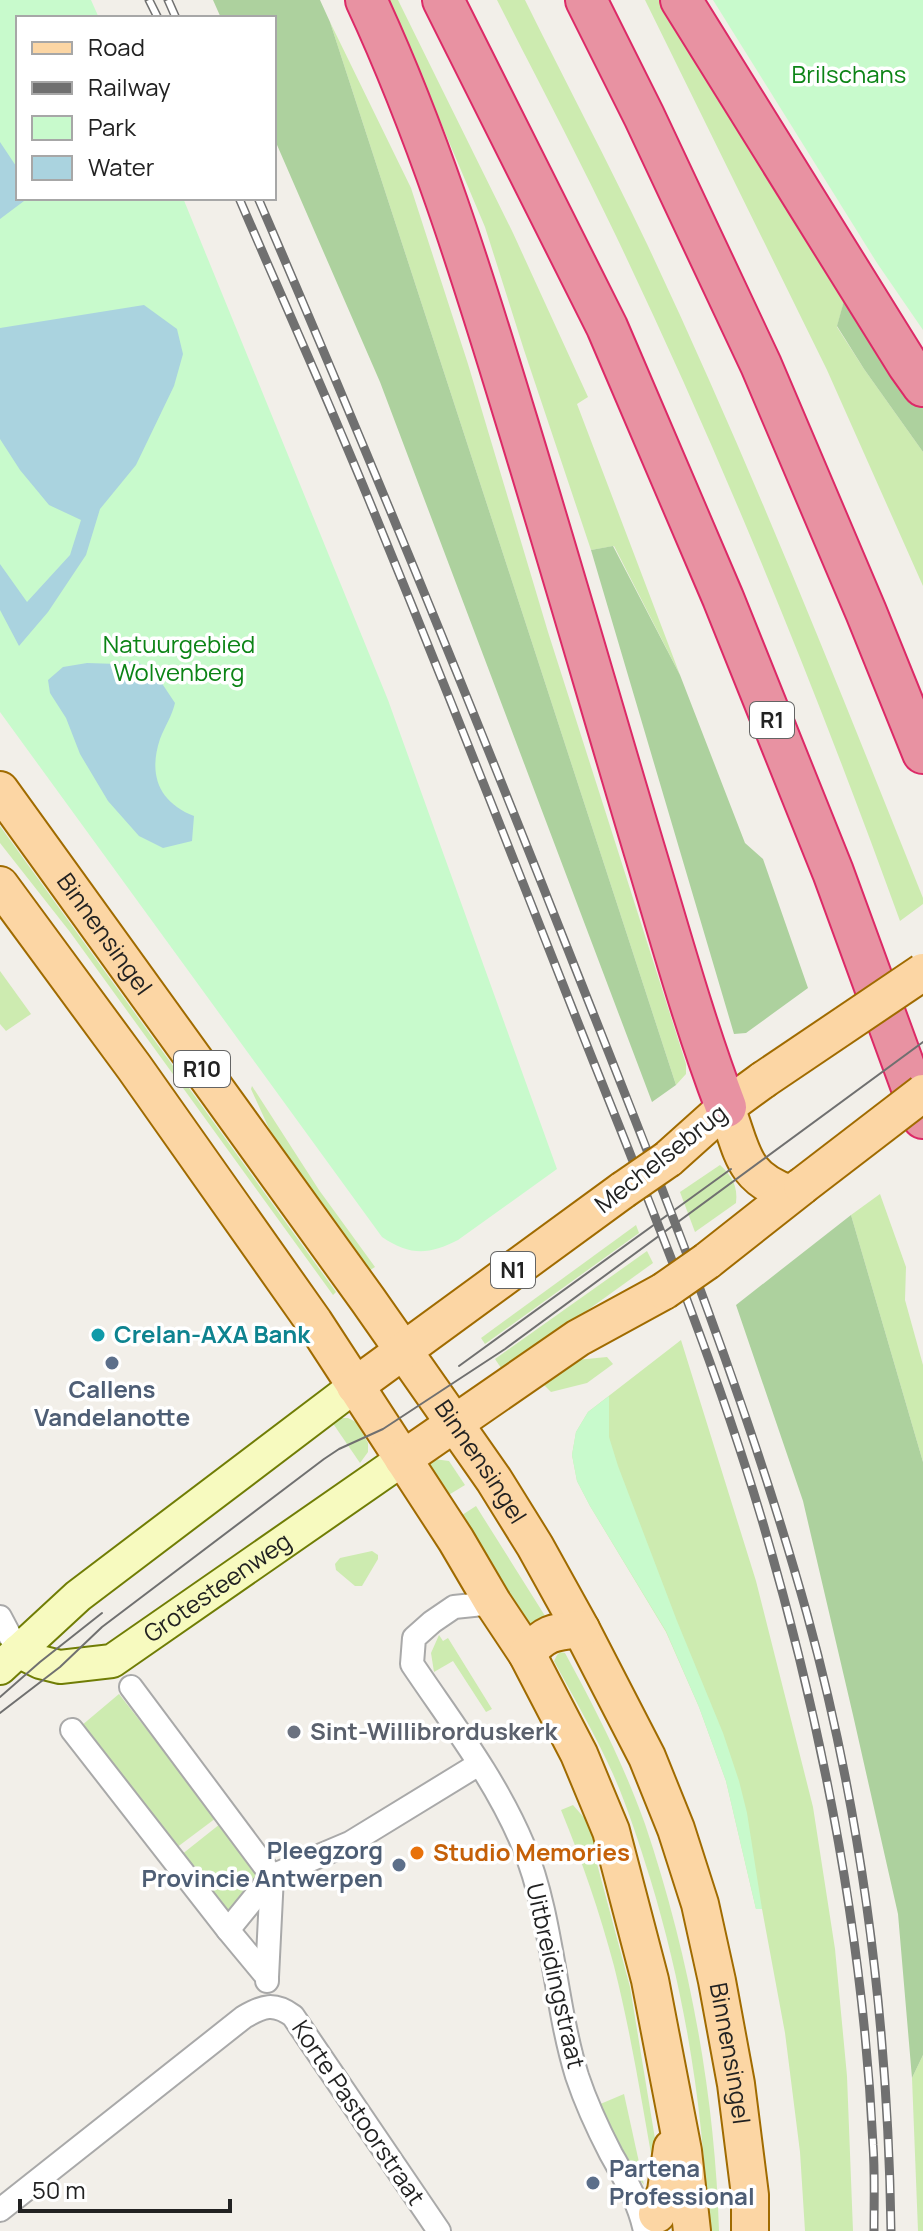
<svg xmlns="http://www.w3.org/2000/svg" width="923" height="2231" viewBox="0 0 923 2231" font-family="Manrope,sans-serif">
  <rect width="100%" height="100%" fill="#f2efe9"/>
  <g fill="#cdebb0">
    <polygon points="389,0 398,0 513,233 588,397 577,404 680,675 614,546 591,550 524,350 485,227"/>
    <path d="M 497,0 L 525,0 C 565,81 608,162 647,244 C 748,458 835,678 923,898 L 923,904 L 900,921 C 816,689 723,460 617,238 C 579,158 537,79 497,0 Z"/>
    <polygon points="645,0 669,0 848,286 837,327 864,369 923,452 923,586 827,370"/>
    <polygon points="330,22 411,188 468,364 548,632 686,1064 686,1074 676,1085"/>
    <polygon points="0,826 336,1292 333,1295 70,932 0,843"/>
    <polygon points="0,971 31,1014 6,1031 0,1024"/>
    <polygon points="252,1086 319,1190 375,1267 367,1272 277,1146 251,1089"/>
    <path d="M 720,1165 C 732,1176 738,1186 736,1203 L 695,1232 L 680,1192 Z"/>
    <polygon points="880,1194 906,1267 905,1300 923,1365 923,1462 851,1215"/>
    <polygon points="636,1225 639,1233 485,1344 481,1338"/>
    <polygon points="647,1251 653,1263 503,1371 495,1359"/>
    <polygon points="681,1340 756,1581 813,1807 835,1949 847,2076 853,2231 805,2231 800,2152 785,2033 762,1909 756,1909 726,1781 699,1707 666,1632 590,1506 577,1481 572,1455 576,1432 588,1412"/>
    <polygon points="607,1357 613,1364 587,1383 551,1392 543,1384 576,1360"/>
    <polygon points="338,1418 348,1418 356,1422 368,1443 368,1452 360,1463 332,1422"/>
    <polygon points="434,1459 449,1461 465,1485 442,1499 428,1466"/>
    <polygon points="476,1506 547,1619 535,1622 531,1627 459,1517"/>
    <polygon points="372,1551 378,1555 378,1559 362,1586 355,1586 336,1570 335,1564 340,1558"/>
    <polygon points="439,1635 443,1641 448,1638 492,1709 486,1712 453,1661 434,1672 431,1653"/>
    <path d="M 560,1652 L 565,1653 C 595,1708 624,1765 645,1824 C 689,1954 715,2094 719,2231 L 708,2231 C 704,2111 685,1993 650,1878 C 639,1843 628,1808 613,1774 C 596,1736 574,1698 554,1661 L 557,1655 Z"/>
    <polygon points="119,1694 216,1818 176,1848 81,1726"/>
    <path d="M 573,1805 L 593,1828 L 596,1860 L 630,1987 L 657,2151 L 656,2182 C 643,2110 632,2037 614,1966 C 600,1913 582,1861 561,1810 Z"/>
    <polygon points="220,1824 264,1881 226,1912 181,1855"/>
    <polygon points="923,2055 923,2231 918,2231 912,2078"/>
    <polygon points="624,2094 644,2185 631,2170 598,2105"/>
  </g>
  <g fill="#add19e">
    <polygon points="213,0 320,0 330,22 676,1085 652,1102 380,382 274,138 274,18 221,18"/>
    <polygon points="848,286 923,405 923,452 864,369 837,326"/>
    <polygon points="613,546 680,675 745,843 763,859 808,988 746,1033 734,1034 591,550"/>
    <polygon points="851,1215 923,1462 923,2055 912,2078 898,1914 853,1715 803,1501 736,1305"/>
  </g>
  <g fill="#c8facc">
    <path d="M 0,0 L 91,0 L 99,18 L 18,18 L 18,198 L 183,198 L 388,700 L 557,1169 L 458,1240 C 429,1255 410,1256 382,1237 L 0,712 Z"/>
    <polygon points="713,0 923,0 923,330 877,263"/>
    <polygon points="609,1396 609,1437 618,1466 677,1621 723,1733 739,1781 747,1813 762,1909 756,1909 726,1781 699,1707 666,1631 590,1506 577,1481 572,1455 576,1432 588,1412"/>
  </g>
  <g fill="#aad3df">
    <polygon points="0,142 18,169 18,198 28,198 0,219"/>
    <polygon points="144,305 177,329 183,354 174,386 136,465 100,509 86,555 48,612 19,646 0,610 0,564 27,602 70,555 81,520 49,505 20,470 0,439 0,328"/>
    <path d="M 134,661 L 153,670 L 175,703 C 172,716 165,726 160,739 C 148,775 159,802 194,816 L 192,841 L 163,848 L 139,836 L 108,801 L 80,754 L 66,718 L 50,693 L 48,680 L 63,667 L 87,663 L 118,664 Z"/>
  </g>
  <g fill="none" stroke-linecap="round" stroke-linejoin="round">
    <defs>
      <g id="street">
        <path d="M 493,1603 L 454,1607 L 432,1622 L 414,1638 L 412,1664 C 451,1722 496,1780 523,1845 C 553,1917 554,2001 577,2076 C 586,2103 598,2129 611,2154 C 625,2179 639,2202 645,2231"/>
        <polyline points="0,1617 18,1651"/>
        <polyline points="131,1687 272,1876 350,1843 479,1764"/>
        <polyline points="72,1730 228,1930 272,1876"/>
        <polyline points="228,1930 267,1977 267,1981"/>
        <polyline points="267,1977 272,1876"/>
        <path d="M 0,2210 L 244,2017 C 263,2006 274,2002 293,2016 L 439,2231"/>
      </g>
      <g id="secondary">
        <path id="s1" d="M 18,1651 L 40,1662 L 60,1667 L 112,1661 L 403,1459"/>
        <polyline points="0,1668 78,1596 355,1386"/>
      </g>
      <g id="primary">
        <path id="s2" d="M 0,790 L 368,1300 L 494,1480 L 535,1546 L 581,1629 L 647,1757 L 676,1829 L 700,1904 L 717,1981 L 736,2084 L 750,2195 L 750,2231"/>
        <polyline points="0,885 134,1067 314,1322 456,1540 493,1603 527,1654 579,1754 611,1831 650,1980 683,2151 692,2231"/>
        <path d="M 726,1107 C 743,1152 741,1177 790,1194"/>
        <polyline points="668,1159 726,1107 763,1080"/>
        <polyline points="707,1261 802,1186"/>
        <polyline points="355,1386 623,1190"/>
        <polyline points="403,1459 578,1338 664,1291"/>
        <path d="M 527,1654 C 545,1632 554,1632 581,1629"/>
        <polyline points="657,2214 666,2191 672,2148"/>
      </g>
      <g id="highway">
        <path d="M 366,0 C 427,131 471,271 513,409 C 558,555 600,702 644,849 C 670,935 694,1023 726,1107"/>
        <polyline points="443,0 607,327 723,598 833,872 923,1118"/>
        <polyline points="586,0 644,116 761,365 866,612 923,753"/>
        <polyline points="681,0 908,365 923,386"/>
      </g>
    </defs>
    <use href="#street" stroke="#a9a9a9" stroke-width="26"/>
    <use href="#secondary" stroke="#707d05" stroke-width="36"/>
    <use href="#primary" stroke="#a06b00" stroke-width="40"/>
    <use href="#highway" stroke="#dc2a67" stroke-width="44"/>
    <use href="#street" stroke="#fff" stroke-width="22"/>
    <use href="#secondary" stroke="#f7fabf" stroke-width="32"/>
    <use href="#primary" stroke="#fcd6a4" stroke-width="36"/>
    <use href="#highway" stroke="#e892a2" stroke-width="40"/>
    <g stroke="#707070" stroke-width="2">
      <polyline points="459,1366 731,1169"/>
      <polyline points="0,1697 40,1662 102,1613"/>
      <polyline points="0,1713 60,1667 102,1627 324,1459 339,1449 383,1429 505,1349 923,1042"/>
    </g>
    <defs>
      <g id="rail">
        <polyline points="149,0 158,18"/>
        <polyline points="168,0 176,18"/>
        <path d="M 239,198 C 283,300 329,402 371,505 C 438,668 503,832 567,995 C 635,1168 709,1342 762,1520 C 822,1724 863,1933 873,2145 C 875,2173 874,2202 874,2231"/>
        <path d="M 258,198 C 369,455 475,714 578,975 C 661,1185 746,1395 807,1614 C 862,1814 888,2023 891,2231"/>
      </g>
    </defs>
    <use href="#rail" stroke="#707070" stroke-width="9"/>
    <use href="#rail" stroke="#fff" stroke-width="6" stroke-dasharray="18" stroke-linecap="butt"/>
    <defs>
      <g id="primary-bridge">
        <polyline points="763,1080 923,972"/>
        <polyline points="802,1186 923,1093"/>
        <polyline points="623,1190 668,1159"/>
        <polyline points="664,1291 707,1261"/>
      </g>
    </defs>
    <use href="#primary-bridge" stroke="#a06b00" stroke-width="40" stroke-linecap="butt"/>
    <use href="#primary-bridge" stroke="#fcd6a4" stroke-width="36"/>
  </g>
  <circle fill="#0f9aa8" stroke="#fff" stroke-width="3" cx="98" cy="1335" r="8"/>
  <g fill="#5c6f8a" stroke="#fff" stroke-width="3">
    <circle cx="112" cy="1363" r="8"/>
    <circle cx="399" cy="1865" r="8"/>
    <circle cx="593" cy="2183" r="8"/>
  </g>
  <circle fill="#6b7280" stroke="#fff" stroke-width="3" cx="294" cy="1732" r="8"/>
  <circle fill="#e8710a" stroke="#fff" stroke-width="3" cx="417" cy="1853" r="8"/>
  <g text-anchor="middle" stroke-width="7" stroke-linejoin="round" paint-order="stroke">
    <g fill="#fff" stroke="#646464" stroke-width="2">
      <rect x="750" y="702" width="44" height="36" rx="6"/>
      <rect x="174" y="1051" width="56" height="36" rx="6"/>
      <rect x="491" y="1252" width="44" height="36" rx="6"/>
    </g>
    <g font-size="22" font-weight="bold" fill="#222">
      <text x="772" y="728">R1</text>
      <text x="202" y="1077">R10</text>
      <text x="513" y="1278">N1</text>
    </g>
    <g font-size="24" fill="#0c8416" stroke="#fff">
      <text x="849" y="83">Brilschans</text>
      <text x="179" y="653">Natuurgebied<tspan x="179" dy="28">Wolvenberg</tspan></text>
    </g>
    <g font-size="24" fill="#222" stroke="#fff">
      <text dy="8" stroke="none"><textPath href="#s2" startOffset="178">Binnensingel</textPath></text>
      <text transform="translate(661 1159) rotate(-38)" y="8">Mechelsebrug</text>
      <text dy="8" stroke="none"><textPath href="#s2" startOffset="826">Binnensingel</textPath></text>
      <text dy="8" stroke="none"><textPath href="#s1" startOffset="226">Grotesteenweg</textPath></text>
      <text transform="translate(555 1976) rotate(77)" y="8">Uitbreidingstraat</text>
      <text dy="8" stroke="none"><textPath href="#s2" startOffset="1474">Binnensingel</textPath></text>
      <text transform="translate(358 2113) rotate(56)" y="8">Korte Pastoorstraat</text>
    </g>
    <g font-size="24" font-weight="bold" fill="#0d838f" stroke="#fff" text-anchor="start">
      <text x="114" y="1343">Crelan-AXA Bank</text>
    </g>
    <g font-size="24" font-weight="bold" fill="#4e5e75" stroke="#fff">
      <text x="112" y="1398">Callens<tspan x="112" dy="28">Vandelanotte</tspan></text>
      <text x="383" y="1859" text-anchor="end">Pleegzorg<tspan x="383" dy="28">Provincie Antwerpen</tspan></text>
      <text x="609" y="2177" text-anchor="start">Partena<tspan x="609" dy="28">Professional</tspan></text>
    </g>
    <g font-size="24" font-weight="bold" fill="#5b616d" stroke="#fff" text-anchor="start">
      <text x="310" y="1740">Sint-Willibrorduskerk</text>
    </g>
    <g font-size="24" font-weight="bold" fill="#c56008" stroke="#fff" text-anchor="start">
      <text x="433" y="1861">Studio Memories</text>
    </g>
  </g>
  <rect x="16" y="16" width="260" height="184" fill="#ffffff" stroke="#a7a7a7" stroke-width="2"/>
  <rect x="32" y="42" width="40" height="12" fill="#fcd6a4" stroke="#a7a7a7" stroke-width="2"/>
  <text x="88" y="56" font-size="24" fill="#222222">Road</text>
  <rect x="32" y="82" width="40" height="12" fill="#707070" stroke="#a7a7a7" stroke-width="2"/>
  <text x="88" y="96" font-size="24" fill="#222222">Railway</text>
  <rect x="32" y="116" width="40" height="24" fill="#c8facc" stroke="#a7a7a7" stroke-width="2"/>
  <text x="88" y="136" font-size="24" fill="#222222">Park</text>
  <rect x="32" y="156" width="40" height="24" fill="#aad3df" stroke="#a7a7a7" stroke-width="2"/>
  <text x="88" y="176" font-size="24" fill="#222222">Water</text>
  <path d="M20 2199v12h210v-12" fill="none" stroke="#222222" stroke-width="4"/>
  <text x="32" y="2199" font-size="24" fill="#222222" stroke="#ffffff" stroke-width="6" paint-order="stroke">50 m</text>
</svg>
